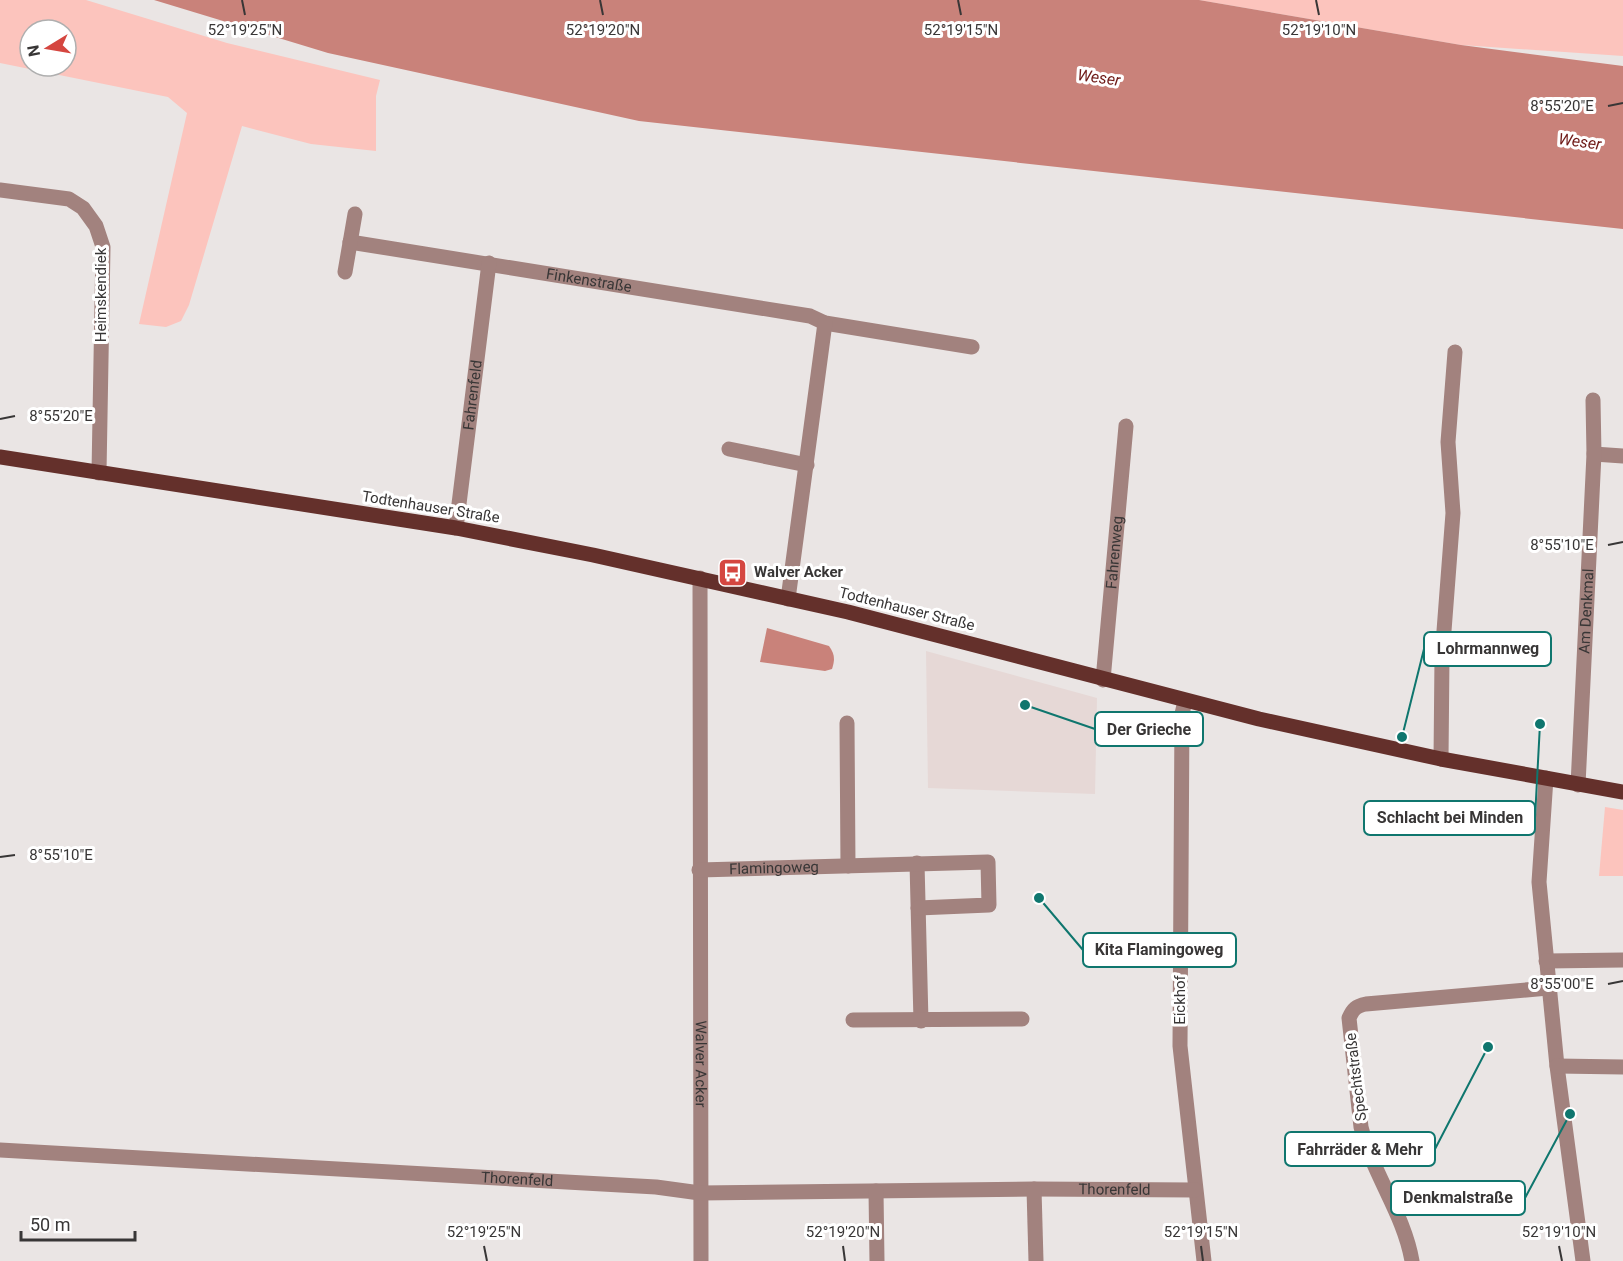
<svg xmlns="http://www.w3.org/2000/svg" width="1623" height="1261" viewBox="0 0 1623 1261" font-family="Roboto,sans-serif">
  <rect width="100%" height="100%" fill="#eae5e4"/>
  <polygon fill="#e6d8d6" points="926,651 1097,698 1095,794 928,788"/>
  <g fill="#fcc4bd" fill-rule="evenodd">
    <path d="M 0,0 L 86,0 L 227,43 L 380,80 L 376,96 L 376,151 L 311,144 L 242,126 L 189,305 L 181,321 L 166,327 L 139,324 L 187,113 L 168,97 L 0,63 ZM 30,30 L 66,30 L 66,66 L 30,66 Z"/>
    <polygon points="1199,0 1623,0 1623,56 1461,45"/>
    <polygon points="1605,807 1623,810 1623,876 1599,876"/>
  </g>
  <g fill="#c9827a">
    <polygon points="154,0 1199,0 1461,45 1623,66 1623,229 639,121 328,53"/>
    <path d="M 767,628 L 829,646 C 835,654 835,660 832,669 L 825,671 L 760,662 Z"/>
  </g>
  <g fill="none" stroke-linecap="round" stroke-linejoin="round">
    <g stroke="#a2827e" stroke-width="15">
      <polyline points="0,190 69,199 83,208 96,226 103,247 99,473"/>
      <path id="s1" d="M 350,242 L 810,316 L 825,323 L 972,347"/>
      <polyline points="345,272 355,214"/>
      <polyline points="729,449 807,465"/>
      <polyline points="1594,454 1623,456"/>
      <path id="s2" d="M 456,528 L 489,263"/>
      <path id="s3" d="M 700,578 L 701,1261"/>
      <polyline points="788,599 825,323"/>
      <path id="s4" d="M 1103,680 L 1126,426"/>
      <polyline points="1185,701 1182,714 1180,1046 1204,1261"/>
      <polyline points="847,723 848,866"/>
      <polyline points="1441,759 1442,657 1453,513 1448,442 1455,352"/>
      <polyline points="1546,778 1539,882 1557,1066 1583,1261"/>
      <path id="s5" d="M 1578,785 L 1594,454 L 1593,400"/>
      <polyline points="917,863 921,1021"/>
      <path id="s6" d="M 699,870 L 988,862 L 989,905 L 918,908"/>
      <polyline points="1546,961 1623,960"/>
      <polyline points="853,1020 1022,1019"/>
      <polyline points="1557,1066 1623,1067"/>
      <path id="s7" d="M 0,1150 L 656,1187 L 700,1193 L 1034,1189 L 1195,1190"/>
      <polyline points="1034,1189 1036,1261"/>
      <polyline points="876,1191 877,1261"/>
      <path d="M 1412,1261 C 1404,1214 1373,1175 1361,1127 L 1349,1018 C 1353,1009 1356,1006 1366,1004 L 1548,988"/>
    </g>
    <polyline stroke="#64302b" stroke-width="15" points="0,457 456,528 593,555 848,612 1259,719 1441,759 1623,792"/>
  </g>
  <path fill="none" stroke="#383636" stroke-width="2" d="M 242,0 L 245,15M 600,0 L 603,15M 958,0 L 961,15M 1316,0 L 1319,15M 1608,106 L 1623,103M 0,419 L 15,416M 1608,545 L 1623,542M 0,857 L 15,855M 1608,984 L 1623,981M 484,1246 L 487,1261M 843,1246 L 845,1261M 1201,1246 L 1203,1261M 1559,1246 L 1562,1261"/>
  <defs>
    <symbol id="bus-square" viewBox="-11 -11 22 22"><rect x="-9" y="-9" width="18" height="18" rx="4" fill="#d54640" stroke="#fff"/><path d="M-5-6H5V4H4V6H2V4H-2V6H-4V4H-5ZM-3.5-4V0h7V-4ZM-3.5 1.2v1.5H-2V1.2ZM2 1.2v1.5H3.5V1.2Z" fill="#fff"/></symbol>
  </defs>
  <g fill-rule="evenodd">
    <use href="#bus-square" x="716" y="556" width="33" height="33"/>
  </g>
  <g text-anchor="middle" stroke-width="6" stroke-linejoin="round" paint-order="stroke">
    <g font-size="15" fill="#383636" stroke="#fff">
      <text dy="5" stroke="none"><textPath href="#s1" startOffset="242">Finkenstraße</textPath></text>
      <text transform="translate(101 295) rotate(-90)" y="5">Heimskendiek</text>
      <text dy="5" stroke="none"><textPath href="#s2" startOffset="134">Fahrenfeld</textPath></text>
      <text transform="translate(431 507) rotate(9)" y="5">Todtenhauser Straße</text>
      <text dy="5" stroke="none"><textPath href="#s4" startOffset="128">Fahrenweg</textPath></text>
      <text transform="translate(907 609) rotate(14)" y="5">Todtenhauser Straße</text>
      <text dy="5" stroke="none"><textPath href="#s5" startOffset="174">Am Denkmal</textPath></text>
      <text dy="5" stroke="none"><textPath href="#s6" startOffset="75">Flamingoweg</textPath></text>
      <text transform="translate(1180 1000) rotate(-90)" y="5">Eickhof</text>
      <text dy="5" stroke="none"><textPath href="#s3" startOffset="486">Walver Acker</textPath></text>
      <text transform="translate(1356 1077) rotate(-97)" y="5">Spechtstraße</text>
      <text dy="5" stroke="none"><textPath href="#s7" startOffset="518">Thorenfeld</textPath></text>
      <text dy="5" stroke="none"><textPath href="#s7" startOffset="1116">Thorenfeld</textPath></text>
    </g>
    <g font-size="15" font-weight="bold" fill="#383636" stroke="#fff" text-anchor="start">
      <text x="754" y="577">Walver Acker</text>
    </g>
    <g font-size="16" font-style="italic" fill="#6f1a17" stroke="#fff">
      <text transform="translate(1099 77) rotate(8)" y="6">Weser</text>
      <text transform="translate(1580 141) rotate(8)" y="6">Weser</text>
    </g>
  </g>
  <g font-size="15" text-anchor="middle" fill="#383636" stroke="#fff" stroke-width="6" stroke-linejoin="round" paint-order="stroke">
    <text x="245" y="35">52°19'25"N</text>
    <text x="603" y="35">52°19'20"N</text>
    <text x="961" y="35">52°19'15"N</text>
    <text x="1319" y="35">52°19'10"N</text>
    <text x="1562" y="111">8°55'20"E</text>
    <text x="61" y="421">8°55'20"E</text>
    <text x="1562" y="550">8°55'10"E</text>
    <text x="61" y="860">8°55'10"E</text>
    <text x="1562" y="989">8°55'00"E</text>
    <text x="484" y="1237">52°19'25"N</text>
    <text x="843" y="1237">52°19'20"N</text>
    <text x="1201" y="1237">52°19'15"N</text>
    <text x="1559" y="1237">52°19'10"N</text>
  </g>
  <path fill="none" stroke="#0f766e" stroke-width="2" d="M1402 737L1424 649M1025 705L1095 729M1540 724L1535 818M1039 898L1083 950M1488 1047L1435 1149M1570 1114L1525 1198"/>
  <g fill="#0f766e" stroke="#fff" stroke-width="2">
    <circle cx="1402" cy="737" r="6"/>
    <circle cx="1025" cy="705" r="6"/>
    <circle cx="1540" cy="724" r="6"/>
    <circle cx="1039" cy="898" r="6"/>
    <circle cx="1488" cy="1047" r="6"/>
    <circle cx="1570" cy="1114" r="6"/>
  </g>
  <g fill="#fff" stroke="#0f766e" stroke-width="2">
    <rect x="1424" y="632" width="127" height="34" rx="6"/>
    <rect x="1095" y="712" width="108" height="34" rx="6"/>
    <rect x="1364" y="801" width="171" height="34" rx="6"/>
    <rect x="1083" y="933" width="153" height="34" rx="6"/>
    <rect x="1285" y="1132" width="150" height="34" rx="6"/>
    <rect x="1391" y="1181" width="134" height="34" rx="6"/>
  </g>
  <g font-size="16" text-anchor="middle" font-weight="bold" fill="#383636">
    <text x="1488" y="654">Lohrmannweg</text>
    <text x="1149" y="735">Der Grieche</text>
    <text x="1450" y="823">Schlacht bei Minden</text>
    <text x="1159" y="955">Kita Flamingoweg</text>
    <text x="1360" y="1155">Fahrräder &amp; Mehr</text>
    <text x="1458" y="1203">Denkmalstraße</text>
  </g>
  <g transform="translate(48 48) rotate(259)"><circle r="28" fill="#ffffff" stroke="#afafaf" stroke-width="1.5"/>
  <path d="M0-4.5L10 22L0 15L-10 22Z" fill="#d54640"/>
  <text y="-9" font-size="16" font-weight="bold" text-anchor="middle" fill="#383636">N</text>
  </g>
  <path d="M21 1231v9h114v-9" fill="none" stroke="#383636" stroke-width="3"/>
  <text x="30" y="1231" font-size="18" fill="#383636" stroke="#ffffff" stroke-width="4.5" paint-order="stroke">50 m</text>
</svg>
